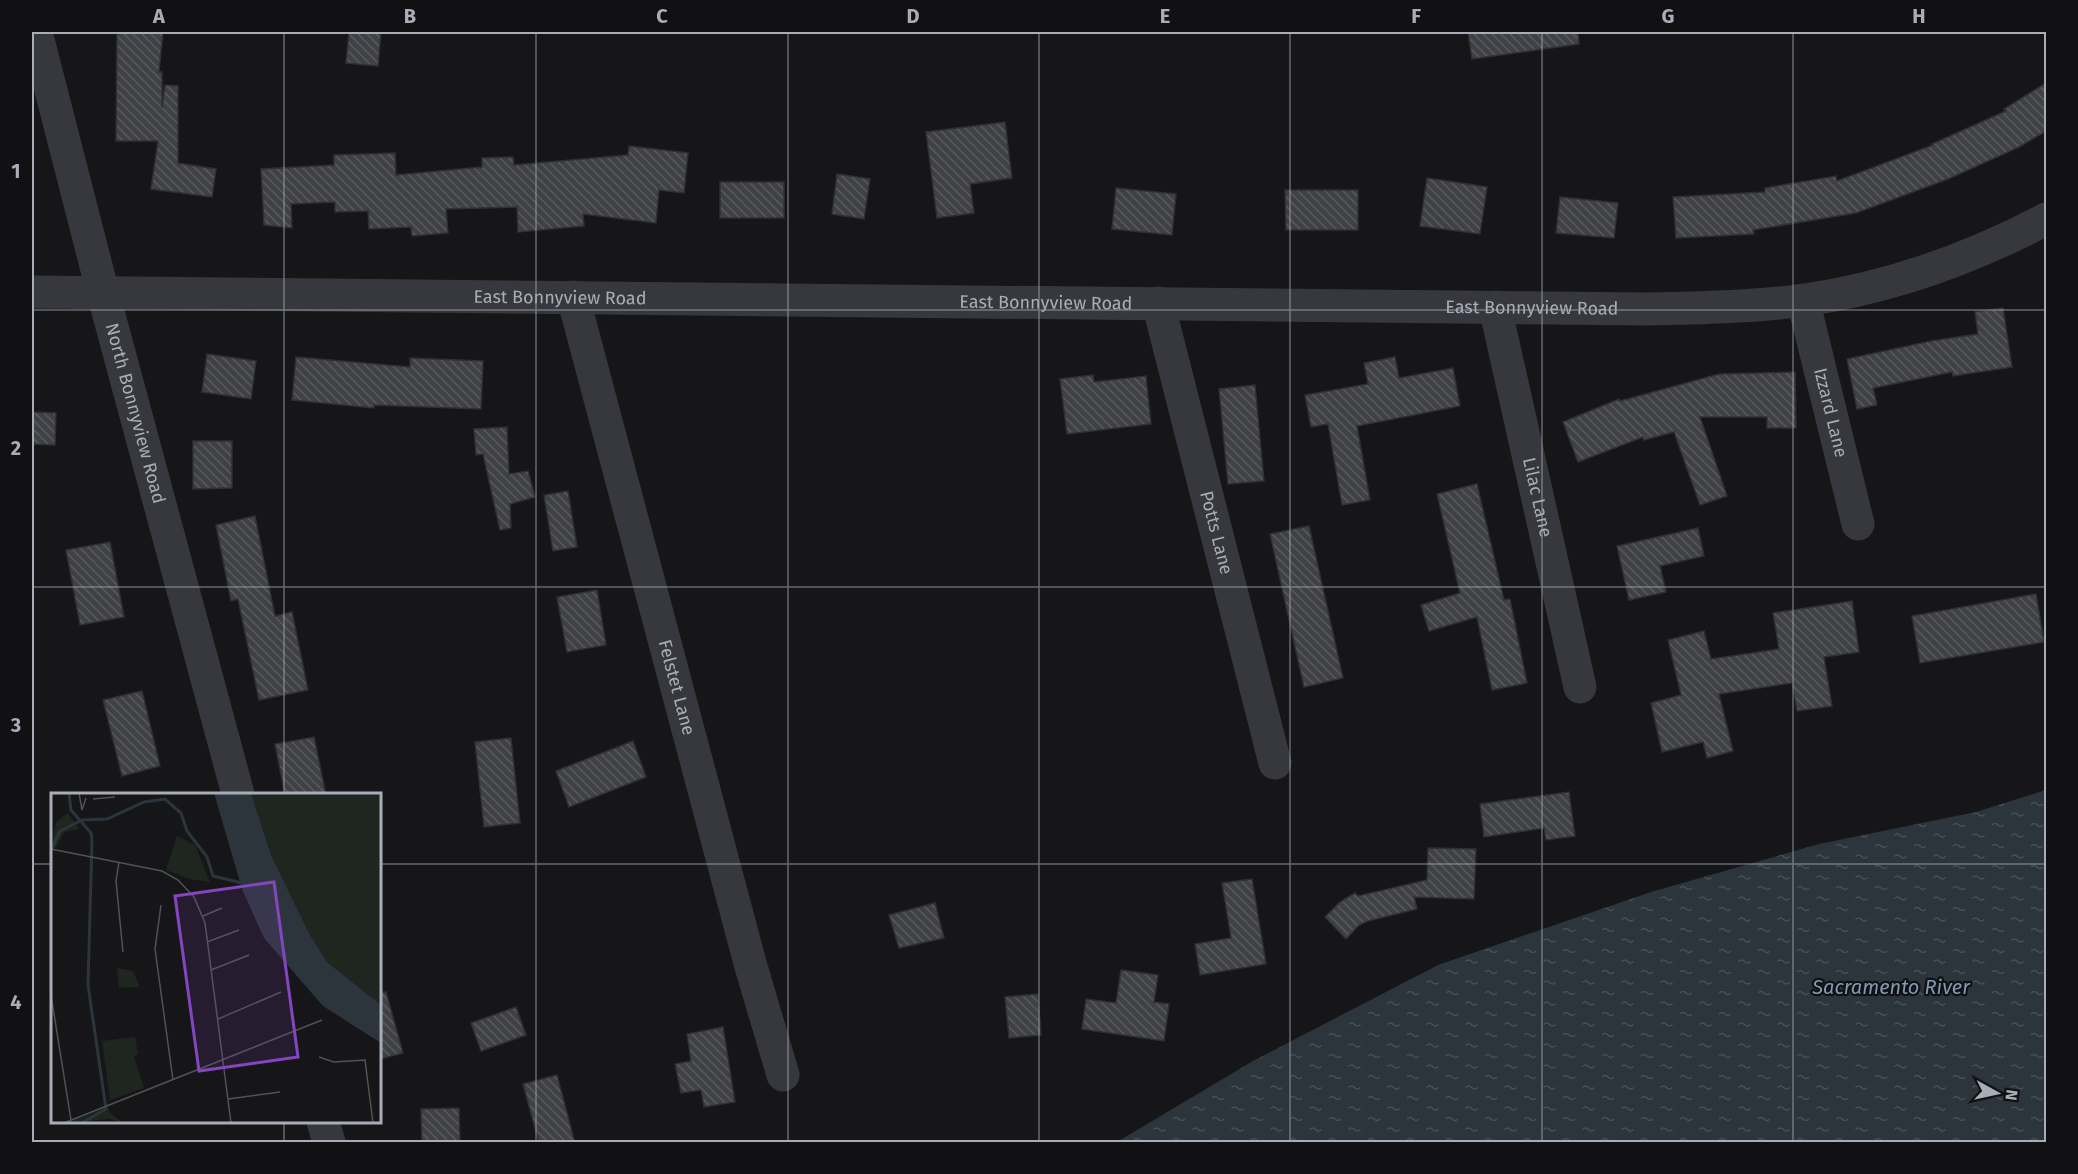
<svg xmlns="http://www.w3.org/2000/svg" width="2078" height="1174" viewBox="0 0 2078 1174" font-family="'Fira Sans',sans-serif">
  <defs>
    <pattern id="water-ripples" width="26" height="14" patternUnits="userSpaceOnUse" patternTransform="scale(1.5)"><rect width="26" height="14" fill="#2c353c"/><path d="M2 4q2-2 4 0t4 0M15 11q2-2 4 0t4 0" fill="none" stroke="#485056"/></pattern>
    <pattern id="building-back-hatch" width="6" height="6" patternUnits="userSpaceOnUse" patternTransform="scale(1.5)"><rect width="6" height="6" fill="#404145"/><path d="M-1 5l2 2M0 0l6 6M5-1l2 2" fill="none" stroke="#595a5e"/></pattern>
  </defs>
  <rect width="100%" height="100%" fill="#161618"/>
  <polygon fill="url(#water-ripples)" points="2046,790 2046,1142 1117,1142 1253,1061 1438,965 1651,892 1819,844 1976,812"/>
  <g fill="url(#building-back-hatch)" stroke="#303034" stroke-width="1.5">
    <polygon points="117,32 163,32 159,72 162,72 162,108 165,85 178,86 178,163 216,169 212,197 151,189 158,141 116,141"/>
    <polygon points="349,32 381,32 378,66 346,63"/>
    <polygon points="1468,32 1578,32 1579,44 1472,59"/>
    <polygon points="2046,83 2046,131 2019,147 1948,179 1856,213 1753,230 1754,234 1676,238 1673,197 1765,192 1765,188 1836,176 1837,181 1933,145 1932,144 2006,111 2004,109"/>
    <polygon points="1005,122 1012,178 970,184 974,213 937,218 926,132"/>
    <polygon points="629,146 688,153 684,193 659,190 656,223 583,214 584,226 518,232 517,207 446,209 448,233 412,236 411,227 369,229 368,211 335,212 335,202 291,204 292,228 264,225 261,169 334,165 334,155 395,153 396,175 482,167 482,158 513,157 514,165 628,155"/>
    <polygon points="837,174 870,179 864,219 832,214"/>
    <polygon points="1427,178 1487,187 1480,234 1420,226"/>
    <rect x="720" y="182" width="64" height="36"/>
    <polygon points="1116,188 1176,194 1172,235 1112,229"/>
    <polygon points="1285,190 1358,190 1358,230 1286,230"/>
    <polygon points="1560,197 1618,203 1614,238 1556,233"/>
    <polygon points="2003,308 2012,367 1953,376 1952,372 1873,388 1877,405 1857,409 1847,359 1931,341 1978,334 1975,312"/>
    <polygon points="207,354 256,361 251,399 202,392"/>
    <polygon points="296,357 410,367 410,358 483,361 481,409 374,405 374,408 292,400"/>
    <polygon points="1395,357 1399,378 1453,368 1460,406 1357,426 1370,500 1342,505 1328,424 1311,427 1305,395 1368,384 1364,363"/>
    <polygon points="1795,372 1796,428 1767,428 1767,417 1700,417 1727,496 1700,505 1674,432 1644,440 1643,437 1578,462 1563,422 1619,399 1620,401 1719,374"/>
    <polygon points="1093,375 1094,382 1146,376 1151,424 1067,434 1060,379"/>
    <polygon points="1255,385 1264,481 1228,484 1219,389"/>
    <polygon points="32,412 56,413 55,445 32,444"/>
    <polygon points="507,427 509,474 528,471 535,497 510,504 511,528 500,530 483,454 476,455 474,429"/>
    <polygon points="193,441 232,441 232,488 193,489"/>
    <polygon points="1477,484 1504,600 1510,599 1527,683 1492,690 1477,617 1429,631 1421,605 1460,593 1437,494"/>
    <polygon points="568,491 577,547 553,551 544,495"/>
    <polygon points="255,516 275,616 292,612 308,690 259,700 238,599 231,601 216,525"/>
    <polygon points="1309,526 1343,678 1304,687 1270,534"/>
    <polygon points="1698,528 1704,556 1660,566 1666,592 1629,600 1617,546"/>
    <polygon points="110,542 124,617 80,625 66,550"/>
    <polygon points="597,590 606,645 567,652 557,597"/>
    <polygon points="2036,594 2044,642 1920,663 1912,616"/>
    <polygon points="1852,601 1859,652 1824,657 1832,706 1797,711 1792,683 1719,694 1733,751 1707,758 1703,742 1662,752 1651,703 1681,695 1668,640 1704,631 1711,659 1779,649 1773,613"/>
    <polygon points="142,691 160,766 122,776 103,700"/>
    <polygon points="314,737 326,795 285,795 275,744"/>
    <polygon points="511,738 520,823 484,827 475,742"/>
    <polygon points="633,741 646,777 569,807 556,771"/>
    <polygon points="1569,792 1575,836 1546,840 1544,828 1484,837 1480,804"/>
    <polygon points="1428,848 1476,849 1474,899 1414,897 1417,909 1368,921 1359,925 1346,939 1325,917 1340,902 1355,893 1358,896 1427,880"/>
    <polygon points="1252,879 1266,964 1200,975 1195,944 1231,938 1222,883"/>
    <polygon points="935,903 944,938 899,948 889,915"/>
    <polygon points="1121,970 1158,975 1154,1002 1169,1004 1164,1041 1082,1029 1086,999 1116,1003"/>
    <polygon points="380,992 386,992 403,1053 380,1059"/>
    <polygon points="1038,994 1041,1035 1009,1038 1005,997"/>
    <polygon points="516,1007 526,1035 481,1051 471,1023"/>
    <polygon points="723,1027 735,1102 704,1107 701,1090 681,1093 675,1064 691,1061 687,1034"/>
    <polygon points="557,1075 575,1143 539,1143 523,1084"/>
    <polygon points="459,1108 460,1143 422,1143 421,1109"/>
  </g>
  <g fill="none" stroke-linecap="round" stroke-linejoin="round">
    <g stroke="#37383d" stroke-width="33">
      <path id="s1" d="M 36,32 L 103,293 L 238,794"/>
      <path id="s2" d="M 32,292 L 1645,309 C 1698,308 1752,307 1805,300 C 1888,288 1972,258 2046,219"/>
      <path id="s3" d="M 573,297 L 750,963 L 783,1075"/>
      <path id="s4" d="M 1803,300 L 1858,524"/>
      <path id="s5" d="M 1158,303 L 1275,763"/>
      <path id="s6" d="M 1495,307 L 1580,687"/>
      <polyline points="323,1122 329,1142"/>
    </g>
  </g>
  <path fill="none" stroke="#a8adb8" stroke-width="1.5" stroke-opacity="0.55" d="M 284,32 L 284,794M 536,32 L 536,1142M 788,32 L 788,1142M 1039,32 L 1039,1142M 1290,32 L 1290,1142M 1542,32 L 1542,1142M 1793,32 L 1793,1142M 32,310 L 2046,310M 32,587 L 2046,587M 32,864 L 52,864M 380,864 L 2046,864M 284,1122 L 284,1142"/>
  <g text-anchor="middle" stroke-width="4.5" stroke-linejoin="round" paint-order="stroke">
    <g font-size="18" fill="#a8adb8" stroke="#111113">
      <text dy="6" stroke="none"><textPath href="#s2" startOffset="528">East Bonnyview Road</textPath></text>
      <text dy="6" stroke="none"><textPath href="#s2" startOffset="1014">East Bonnyview Road</textPath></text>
      <text dy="6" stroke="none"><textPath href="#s2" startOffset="1500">East Bonnyview Road</textPath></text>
      <text dy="6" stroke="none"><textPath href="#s4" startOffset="116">Izzard Lane</textPath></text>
      <text dy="6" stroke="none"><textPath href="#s1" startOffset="394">North Bonnyview Road</textPath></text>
      <text dy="6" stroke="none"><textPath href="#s6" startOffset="195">Lilac Lane</textPath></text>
      <text dy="6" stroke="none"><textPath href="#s5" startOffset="237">Potts Lane</textPath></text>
      <text dy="6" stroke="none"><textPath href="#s3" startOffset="404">Felstet Lane</textPath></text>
    </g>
    <g font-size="20" font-style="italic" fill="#7f9bb3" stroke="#111113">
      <text x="1891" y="994">Sacramento River</text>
    </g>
  </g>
  <g transform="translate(51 793)">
    <rect width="330" height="330" fill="#161618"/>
    <path d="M 200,0 L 330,0 L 330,212 L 276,169 L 259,142 L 220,62 ZM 126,43 L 144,52 L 159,89 L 138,86 L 115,77 ZM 84,244 L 87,261 L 83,263 L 93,295 L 59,307 L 51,248 ZM 57,314 L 59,320 L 72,330 L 58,326 L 16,330 Z" fill="#1e261f"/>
    <path d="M 17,20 L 28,36 L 13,39 L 5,55 L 0,54 L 5,29 Z" fill="#1e261f"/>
    <path d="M 66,175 L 82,178 L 89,194 L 68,195 Z" fill="#1e261f"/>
    <path d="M 163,0 L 200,0 L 220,62 L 259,142 L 276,169 L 330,212 L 330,250 L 272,213 L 213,145 L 191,96 Z" fill="#2c353c"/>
    <path fill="none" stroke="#2c353c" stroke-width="3" d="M 18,0 L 20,17 L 40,40 L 41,48 L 37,192 L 55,316 L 31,330M 1,55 L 9,38 L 31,27 L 56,26 L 93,9 L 114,6 L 130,20 L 136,38 L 156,64 L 162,83 L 191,90"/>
    <path fill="none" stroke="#505258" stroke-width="1.5" d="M 28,0 L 31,17 L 35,5M 42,6 L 64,4M 0,56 L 111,78 L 127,87 L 143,104 L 154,130 L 180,330M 68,69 L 65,88 L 72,159M 110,112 L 104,156 L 122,287M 152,123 L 171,115M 156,149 L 188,137M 160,177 L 198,162M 0,202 L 20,327M 167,226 L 230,199M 268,264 L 283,269 L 314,267 L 322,330M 177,306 L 229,299M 13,330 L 271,227"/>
    <path fill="#8446be" fill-opacity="0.15" stroke="#8446be" stroke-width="3" d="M 223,89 L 247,264 L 148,278 L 124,103 Z"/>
    <rect width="330" height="330" fill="none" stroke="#a8adb8" stroke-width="3"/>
  </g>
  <rect width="2078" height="1174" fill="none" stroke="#111113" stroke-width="66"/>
  <g transform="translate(1997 1093) rotate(98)" stroke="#111113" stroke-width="4.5" paint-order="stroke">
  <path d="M0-4.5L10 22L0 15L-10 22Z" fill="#a8adb8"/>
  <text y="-9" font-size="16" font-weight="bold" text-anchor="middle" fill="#a8adb8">N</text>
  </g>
  <rect x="33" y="33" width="2012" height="1108" fill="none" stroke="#a8adb8" stroke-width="2"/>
  <g font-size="20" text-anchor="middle" font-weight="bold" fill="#a8adb8">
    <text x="159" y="23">A</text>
    <text x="410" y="23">B</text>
    <text x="662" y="23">C</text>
    <text x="913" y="23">D</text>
    <text x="1165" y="23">E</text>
    <text x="1416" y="23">F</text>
    <text x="1668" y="23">G</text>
    <text x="1919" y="23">H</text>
    <text x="16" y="178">1</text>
    <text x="16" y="455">2</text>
    <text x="16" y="732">3</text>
    <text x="16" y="1009">4</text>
  </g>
</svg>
